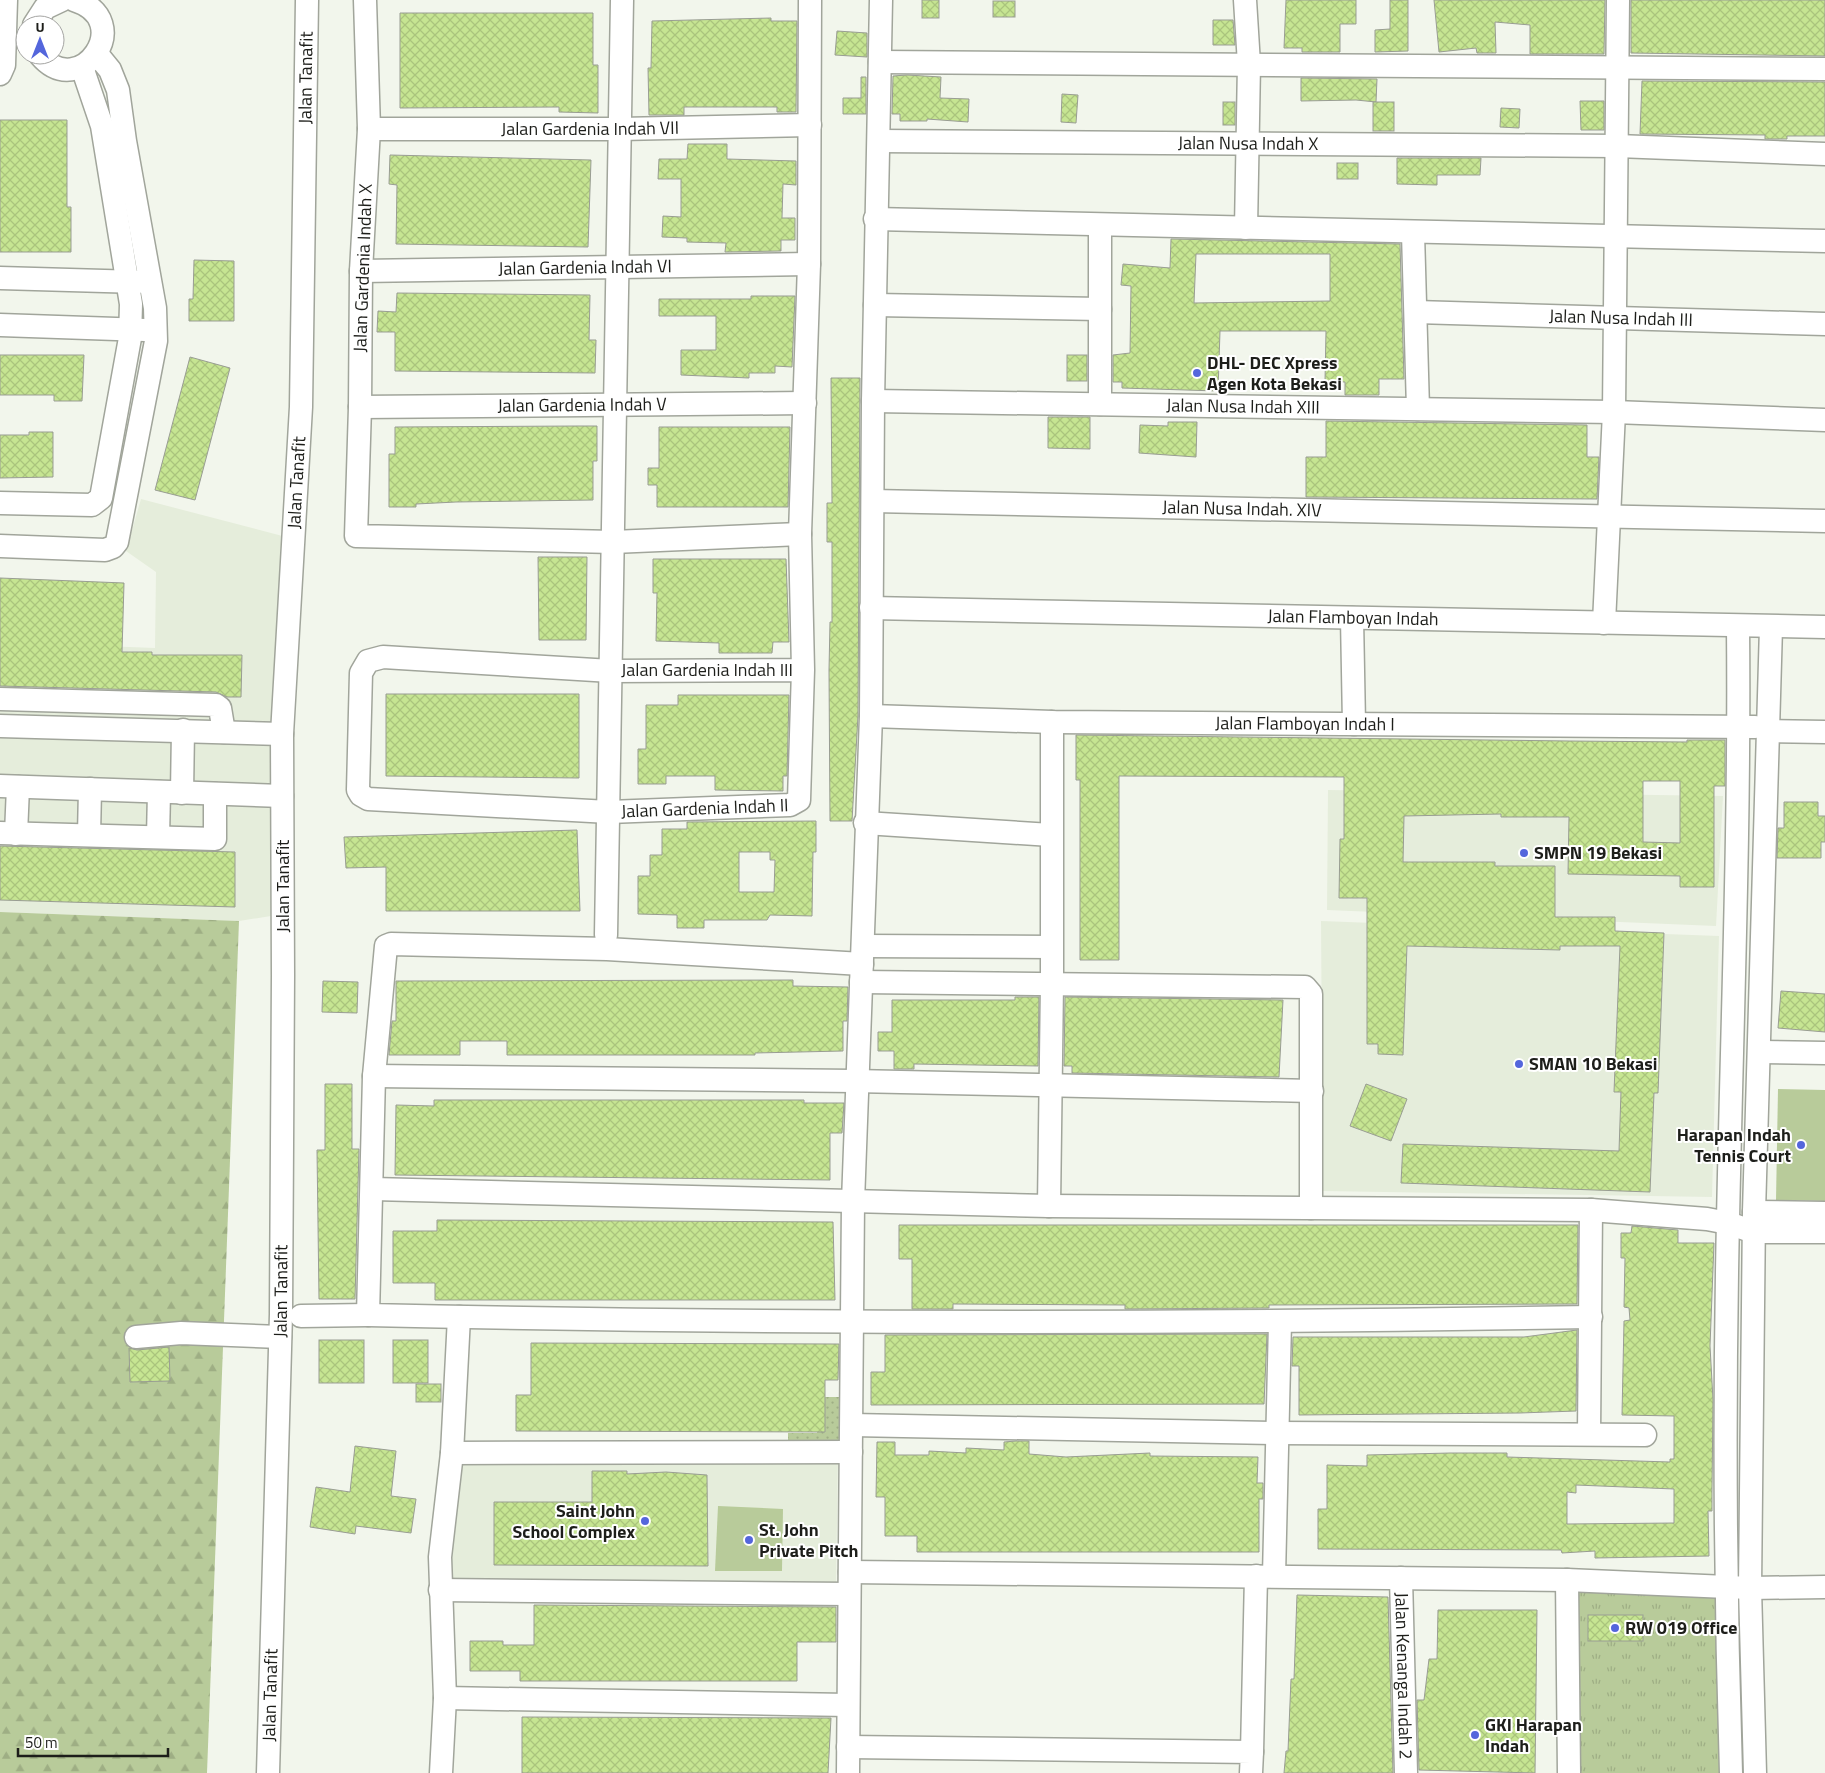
<svg xmlns="http://www.w3.org/2000/svg" width="1825" height="1773" viewBox="0 0 1825 1773" font-family="'Titillium Web',sans-serif">
  <defs>
    <pattern id="grass-tufts" width="24" height="20" patternUnits="userSpaceOnUse" patternTransform="scale(1.25)"><rect width="24" height="20" fill="#b8cb9a"/><path d="M3 7l-1-3M5 7V3M7 7l1-3M15 17l-1-3M17 17v-4M19 17l1-3" fill="none" stroke="#9eae84"/></pattern>
    <pattern id="forest-firs" width="22" height="20" patternUnits="userSpaceOnUse" patternTransform="scale(1.25)"><rect width="22" height="20" fill="#b8cb9a"/><path d="M5 1l3.5 6h-7zM16 11l3.5 6h-7z" fill="#9eae84"/></pattern>
    <pattern id="garden-dots" width="8" height="8" patternUnits="userSpaceOnUse" patternTransform="scale(1.25)"><rect width="8" height="8" fill="#b8cb9a"/><path d="M2 2h.1M6 6h.1" fill="none" stroke="#9eae84" stroke-width="1.8" stroke-linecap="round"/></pattern>
    <pattern id="building-cross-hatch" width="8" height="8" patternUnits="userSpaceOnUse" patternTransform="scale(1.25)"><rect width="8" height="8" fill="#c6e592"/><path d="M0 0l8 8M0 8l8-8" fill="none" stroke="#aac47d"/></pattern>
  </defs>
  <rect width="100%" height="100%" fill="#f2f6ec"/>
  <g fill="#e5eddb">
    <polygon points="141,499 290,538 277,915 239,921 0,912 0,642 155,648 156,572 126,551"/>
    <polygon points="1328,790 1723,796 1716,926 1327,910"/>
    <polygon points="1321,921 1719,936 1712,1197 1323,1191"/>
    <polygon points="838,1458 836,1585 448,1583 457,1459"/>
  </g>
  <polygon fill="url(#grass-tufts)" points="1577,1588 1718,1590 1720,1773 1576,1773"/>
  <polygon fill="url(#forest-firs)" points="0,912 239,921 207,1773 0,1773"/>
  <polygon fill="url(#garden-dots)" points="817,1397 848,1397 848,1450 788,1450 788,1433 817,1433"/>
  <g fill="#b8cb9a">
    <polygon points="1778,1089 1825,1090 1825,1201 1776,1200"/>
    <polygon points="718,1506 783,1509 782,1571 715,1571"/>
  </g>
  <g fill="url(#building-cross-hatch)" stroke="#999d93" fill-rule="evenodd">
    <rect x="922" y="0" width="17" height="18"/>
    <polygon points="1286,0 1356,0 1356,24 1340,24 1340,52 1302,52 1302,48 1284,48"/>
    <polygon points="1390,0 1408,0 1408,51 1375,52 1375,30 1390,29"/>
    <polygon points="1434,0 1605,0 1604,54 1530,54 1530,25 1495,22 1496,53 1477,53 1476,48 1439,52"/>
    <polygon points="1631,0 1825,0 1825,56 1631,53"/>
    <rect x="993" y="1" width="22" height="16"/>
    <polygon points="400,13 593,13 593,65 598,65 598,113 559,112 559,107 400,108"/>
    <polygon points="771,18 771,21 797,21 796,112 777,112 777,107 684,107 684,115 649,115 648,68 651,68 652,21"/>
    <polygon points="1213,20 1233,20 1235,45 1213,45"/>
    <polygon points="837,31 867,33 867,57 835,55"/>
    <polygon points="907,75 941,77 940,98 969,99 968,122 927,119 927,121 900,121 900,114 892,114 893,76"/>
    <polygon points="861,77 866,77 866,114 843,114 843,98 861,98"/>
    <polygon points="1301,78 1377,79 1376,102 1356,100 1301,101"/>
    <polygon points="1642,81 1825,82 1825,136 1787,136 1787,139 1765,139 1765,135 1640,134"/>
    <polygon points="1062,94 1078,95 1076,123 1061,122"/>
    <polygon points="1580,101 1604,101 1604,130 1581,130"/>
    <rect x="1223" y="102" width="12" height="23"/>
    <rect x="1373" y="102" width="21" height="29"/>
    <polygon points="1501,108 1520,109 1519,128 1500,127"/>
    <polygon points="0,120 67,120 67,207 71,207 71,252 0,252"/>
    <polygon points="688,144 727,144 727,159 796,161 796,185 783,184 782,218 795,218 795,240 781,240 781,251 725,252 726,243 687,242 687,238 662,237 663,216 681,217 681,179 658,179 659,159 687,159"/>
    <polygon points="390,155 591,160 588,247 396,244 397,185 389,184"/>
    <polygon points="1397,158 1481,158 1480,175 1437,175 1437,185 1397,184"/>
    <rect x="1337" y="163" width="21" height="16"/>
    <path d="M 1171,239 L 1400,244 L 1404,379 L 1379,379 L 1379,395 L 1345,395 L 1345,382 L 1325,381 L 1326,331 L 1220,331 L 1218,391 L 1122,388 L 1122,382 L 1113,382 L 1113,355 L 1130,353 L 1131,286 L 1121,285 L 1123,264 L 1170,268 ZM 1196,254 L 1330,254 L 1330,301 L 1194,303 Z"/>
    <polygon points="194,260 234,261 234,321 189,321 189,299 193,299"/>
    <polygon points="397,293 590,295 589,340 596,340 595,373 395,371 395,332 377,332 378,311 396,312"/>
    <polygon points="751,296 795,296 792,367 775,366 775,373 749,373 749,378 681,375 681,350 716,350 716,316 659,316 659,299 751,299"/>
    <polygon points="0,355 84,355 82,401 54,401 54,395 0,395"/>
    <rect x="1067" y="355" width="20" height="26"/>
    <polygon points="190,357 230,368 195,500 155,490"/>
    <polygon points="831,378 860,378 858,716 852,821 830,821 829,670 830,622 832,622 832,542 827,542 827,503 832,503"/>
    <polygon points="1048,417 1090,417 1090,449 1048,448"/>
    <polygon points="1326,421 1587,425 1587,457 1599,457 1597,499 1306,497 1306,457 1326,457"/>
    <polygon points="1168,422 1197,422 1196,457 1139,453 1140,425 1168,426"/>
    <polygon points="577,426 597,426 597,461 593,461 593,500 456,502 416,504 416,507 389,507 389,454 395,454 395,427"/>
    <polygon points="659,427 790,427 788,507 657,507 657,485 648,485 648,468 659,468"/>
    <polygon points="29,432 53,432 53,477 0,478 0,435 29,435"/>
    <polygon points="538,557 587,557 586,640 539,640"/>
    <polygon points="653,559 786,559 789,642 773,642 772,653 719,653 719,643 656,641 657,593 653,593"/>
    <polygon points="0,578 124,583 122,652 152,652 152,655 242,655 241,697 227,697 216,692 0,686"/>
    <polygon points="386,694 579,694 579,778 386,776"/>
    <polygon points="678,695 789,695 787,776 783,776 783,791 715,790 715,776 666,776 666,784 638,784 638,749 646,749 646,705 678,705"/>
    <path d="M 1076,735 L 1570,741 L 1687,742 L 1687,740 L 1725,740 L 1725,786 L 1714,786 L 1714,887 L 1680,887 L 1680,876 L 1568,874 L 1569,817 L 1501,817 L 1501,814 L 1404,816 L 1403,862 L 1495,862 L 1495,866 L 1555,866 L 1555,917 L 1615,917 L 1615,931 L 1664,933 L 1658,1093 L 1654,1093 L 1650,1192 L 1401,1183 L 1403,1144 L 1619,1151 L 1621,1092 L 1614,1092 L 1620,946 L 1560,946 L 1560,950 L 1407,946 L 1403,1055 L 1378,1054 L 1378,1044 L 1367,1044 L 1367,898 L 1339,898 L 1340,839 L 1344,839 L 1344,777 L 1119,776 L 1119,960 L 1080,960 L 1080,780 L 1076,780 ZM 1643,781 L 1680,781 L 1680,843 L 1643,842 Z"/>
    <polygon points="1784,802 1818,802 1818,816 1825,816 1825,842 1821,842 1821,858 1777,858 1778,828 1784,828"/>
    <path d="M 816,821 L 816,852 L 813,852 L 812,916 L 770,915 L 767,920 L 704,920 L 704,928 L 677,928 L 677,915 L 638,914 L 638,876 L 650,876 L 650,855 L 662,855 L 662,829 L 687,829 L 687,822 ZM 739,852 L 770,852 L 770,860 L 775,860 L 774,892 L 739,892 Z"/>
    <polygon points="577,830 580,911 386,911 386,867 346,868 344,837"/>
    <polygon points="0,846 235,852 235,907 0,900"/>
    <polygon points="793,980 793,986 848,987 847,1021 843,1021 843,1051 755,1053 755,1055 507,1055 507,1041 460,1041 460,1055 389,1055 392,1021 396,1021 396,981"/>
    <polygon points="323,981 358,982 357,1013 322,1012"/>
    <polygon points="1781,991 1825,994 1825,1032 1778,1028"/>
    <polygon points="1015,997 1039,997 1038,1066 914,1064 914,1069 894,1069 894,1051 878,1051 878,1032 892,1032 892,1000 1015,1000"/>
    <polygon points="1065,997 1283,1000 1279,1077 1072,1073 1072,1066 1064,1066"/>
    <polygon points="325,1084 352,1084 352,1149 359,1149 355,1299 319,1299 317,1150 325,1150"/>
    <polygon points="1366,1084 1407,1099 1391,1141 1350,1126"/>
    <polygon points="434,1100 804,1100 804,1103 844,1103 842,1133 830,1133 830,1180 395,1175 396,1105 434,1106"/>
    <polygon points="437,1220 833,1222 835,1300 435,1300 435,1283 393,1283 393,1231 437,1231"/>
    <polygon points="899,1225 1578,1225 1577,1304 1269,1305 1269,1308 1125,1309 1125,1305 953,1304 953,1309 912,1309 912,1259 899,1259"/>
    <path d="M 1632,1226 L 1678,1230 L 1678,1243 L 1714,1243 L 1710,1346 L 1713,1400 L 1712,1491 L 1712,1511 L 1708,1511 L 1709,1556 L 1595,1558 L 1595,1551 L 1562,1553 L 1561,1550 L 1318,1549 L 1318,1509 L 1327,1509 L 1327,1465 L 1367,1466 L 1367,1455 L 1450,1453 L 1507,1453 L 1507,1457 L 1670,1462 L 1670,1459 L 1674,1459 L 1674,1416 L 1622,1415 L 1624,1321 L 1630,1320 L 1629,1308 L 1624,1307 L 1625,1258 L 1621,1258 L 1621,1233 L 1631,1233 ZM 1576,1485 L 1674,1489 L 1674,1523 L 1567,1524 L 1567,1492 L 1576,1493 Z"/>
    <polygon points="1577,1330 1576,1411 1520,1413 1299,1415 1299,1366 1292,1366 1293,1337 1524,1337"/>
    <polygon points="1267,1334 1264,1404 871,1405 871,1372 885,1372 885,1335"/>
    <rect x="319" y="1340" width="45" height="43"/>
    <rect x="393" y="1340" width="35" height="43"/>
    <polygon points="531,1343 839,1344 838,1380 825,1380 825,1432 516,1431 516,1395 531,1395"/>
    <polygon points="169,1347 170,1381 130,1382 129,1348 137,1350"/>
    <rect x="416" y="1384" width="25" height="18"/>
    <polygon points="1016,1441 1029,1441 1029,1454 1066,1457 1150,1453 1150,1456 1258,1457 1257,1483 1263,1483 1263,1499 1259,1499 1259,1552 917,1552 917,1536 885,1536 885,1497 876,1497 877,1442 895,1442 895,1455 929,1455 929,1451 966,1453 966,1448 1004,1450 1004,1442"/>
    <polygon points="355,1446 396,1451 391,1496 416,1499 411,1533 356,1526 355,1534 310,1527 316,1487 350,1492"/>
    <polygon points="592,1471 627,1471 627,1474 666,1472 707,1475 708,1566 494,1565 494,1502 592,1502"/>
    <polygon points="1297,1595 1388,1597 1393,1773 1284,1773 1286,1751 1288,1751 1291,1679 1294,1679"/>
    <polygon points="534,1605 836,1607 836,1642 797,1642 797,1681 520,1681 520,1671 470,1671 470,1641 503,1641 503,1645 534,1645"/>
    <polygon points="1438,1610 1537,1610 1535,1773 1419,1770 1417,1700 1424,1700 1429,1659 1437,1659"/>
    <rect x="1588" y="1615" width="55" height="26"/>
    <polygon points="522,1717 831,1718 828,1773 522,1773"/>
  </g>
  <g fill="none" stroke-linecap="round" stroke-linejoin="round">
    <defs>
      <g id="minor">
        <polyline points="365,0 369,129 361,271 360,407 356,536 613,542 800,534"/>
        <polyline points="1245,0 1249,64 1246,228"/>
        <polyline points="34,25 45,8 62,0"/>
        <path d="M 40,55 C 80,103 138,20 74,0"/>
        <polyline points="880,62 1825,69"/>
        <polyline points="0,74 4,65 6,0"/>
        <path id="s1" d="M 369,129 L 620,129 L 810,125"/>
        <path id="s2" d="M 879,141 L 1617,146 L 1825,154"/>
        <polyline points="875,219 1825,241"/>
        <polyline points="1100,225 1100,404"/>
        <polyline points="1413,233 1418,409"/>
        <path id="s3" d="M 361,271 L 809,264"/>
        <polyline points="0,278 139,282"/>
        <polyline points="875,305 1100,309"/>
        <path id="s4" d="M 1416,312 L 1825,324"/>
        <polyline points="0,325 145,330"/>
        <path id="s5" d="M 873,401 L 1614,412 L 1825,420"/>
        <path id="s6" d="M 360,407 L 805,403"/>
        <path id="s7" d="M 873,501 L 1825,521"/>
        <polyline points="0,503 92,505 101,498 130,338 131,304 102,126 82,67"/>
        <polyline points="0,546 105,550 113,547 117,542 156,341 155,308 125,141 118,90 110,70 97,54"/>
        <path id="s8" d="M 871,608 L 1825,627"/>
        <polyline points="1352,618 1354,724"/>
        <polyline points="1604,623 1614,412 1618,0"/>
        <path id="s9" d="M 803,670 L 611,671 L 383,657 L 368,661 L 361,673 L 358,790 L 361,795 L 368,799 L 609,812 L 790,805 L 799,800 L 803,670 L 800,534 L 809,264 L 810,0"/>
        <polyline points="0,699 216,705 220,708 224,732"/>
        <path id="s10" d="M 871,716 L 1052,722 L 1755,727"/>
        <polyline points="0,726 282,734"/>
        <polyline points="1769,731 1825,732"/>
        <polyline points="0,786 282,796"/>
        <polyline points="182,793 183,730"/>
        <polyline points="865,823 1051,835"/>
        <polyline points="0,833 215,839 215,794"/>
        <polyline points="16,834 18,787"/>
        <polyline points="89,835 90,789"/>
        <polyline points="158,837 159,792"/>
        <polyline points="606,935 622,0"/>
        <polyline points="863,946 1051,947"/>
        <path d="M 862,964 L 607,949 L 391,944 L 386,946 L 374,1076 L 368,1315 C 776,1324 1184,1324 1591,1317"/>
        <polyline points="861,982 1305,987 1311,994 1311,1208"/>
        <polyline points="1760,1052 1825,1053"/>
        <polyline points="374,1076 854,1081 1312,1091"/>
        <polyline points="373,1189 1049,1206 1591,1210 1707,1219 1728,1223 1754,1232 1825,1232"/>
        <polyline points="1049,1206 1052,983 1052,722"/>
        <polyline points="1754,1212 1825,1213"/>
        <polyline points="301,1316 368,1315"/>
        <polyline points="136,1337 181,1333 280,1337"/>
        <polyline points="852,1425 1276,1433 1645,1435"/>
        <polyline points="1589,1434 1591,1210"/>
        <polyline points="452,1453 851,1452"/>
        <polyline points="850,1572 1567,1580 1750,1588 1825,1587"/>
        <polyline points="1274,1576 1280,1322"/>
        <path id="s11" d="M 1401,1578 L 1406,1773"/>
        <polyline points="1567,1580 1569,1773"/>
        <polyline points="440,1590 849,1594"/>
        <polyline points="445,1698 848,1705"/>
        <polyline points="848,1747 1252,1752 1251,1773"/>
        <polyline points="1252,1752 1256,1576"/>
        <path id="s12" d="M 268,1773 L 281,1314 L 283,975 L 282,734 L 301,407 L 307,0"/>
        <polyline points="441,1773 445,1698 440,1557 452,1453 459,1317"/>
        <polyline points="848,1773 853,1202 871,716 873,401 881,0"/>
        <path d="M 1731,1773 C 1725,1589 1724,1404 1728,1220 C 1732,1022 1740,824 1738,626"/>
        <polyline points="1755,1773 1750,1588 1754,1212 1771,627"/>
      </g>
    </defs>
    <use href="#minor" stroke="#a1a59b" stroke-width="25"/>
    <use href="#minor" stroke="#fff" stroke-width="22"/>
  </g>
  <g fill="#5466dc" stroke="#fff" stroke-width="2">
    <circle cx="1197" cy="373" r="5"/>
    <circle cx="1524" cy="853" r="5"/>
    <circle cx="1519" cy="1064" r="5"/>
    <circle cx="1801" cy="1145" r="5"/>
    <circle cx="645" cy="1521" r="5"/>
    <circle cx="749" cy="1540" r="5"/>
    <circle cx="1615" cy="1628" r="5"/>
    <circle cx="1475" cy="1735" r="5"/>
  </g>
  <g text-anchor="middle" stroke-width="4" stroke-linejoin="round" paint-order="stroke">
    <g font-size="18" fill="#1d1e1a" stroke="#fff">
      <text dy="6" stroke="none"><textPath href="#s12" startOffset="1696">Jalan Tanafit</textPath></text>
      <text dy="6" stroke="none"><textPath href="#s1" startOffset="221">Jalan Gardenia Indah VII</textPath></text>
      <text dy="6" stroke="none"><textPath href="#s2" startOffset="369">Jalan Nusa Indah X</textPath></text>
      <text transform="translate(363 268) rotate(-88)" y="6">Jalan Gardenia Indah X</text>
      <text dy="6" stroke="none"><textPath href="#s3" startOffset="224">Jalan Gardenia Indah VI</textPath></text>
      <text dy="6" stroke="none"><textPath href="#s4" startOffset="205">Jalan Nusa Indah III</textPath></text>
      <text dy="6" stroke="none"><textPath href="#s6" startOffset="222">Jalan Gardenia Indah V</textPath></text>
      <text dy="6" stroke="none"><textPath href="#s5" startOffset="370">Jalan Nusa Indah XIII</textPath></text>
      <text dy="6" stroke="none"><textPath href="#s12" startOffset="1291">Jalan Tanafit</textPath></text>
      <text dy="6" stroke="none"><textPath href="#s7" startOffset="369">Jalan Nusa Indah. XIV</textPath></text>
      <text dy="6" stroke="none"><textPath href="#s8" startOffset="482">Jalan Flamboyan Indah</textPath></text>
      <text x="707" y="676">Jalan Gardenia Indah III</text>
      <text dy="6" stroke="none"><textPath href="#s10" startOffset="434">Jalan Flamboyan Indah I</textPath></text>
      <text dy="6" stroke="none"><textPath href="#s9" startOffset="918">Jalan Gardenia Indah II</textPath></text>
      <text transform="translate(283 886) rotate(-90)" y="6">Jalan Tanafit</text>
      <text dy="6" stroke="none"><textPath href="#s12" startOffset="482">Jalan Tanafit</textPath></text>
      <text dy="6" stroke="none"><textPath href="#s11" startOffset="98">Jalan Kenanga Indah 2</textPath></text>
      <text dy="6" stroke="none"><textPath href="#s12" startOffset="78">Jalan Tanafit</textPath></text>
    </g>
    <g font-size="18" font-weight="bold" fill="#1d1e1a" stroke="#fff" text-anchor="start">
      <text x="1207" y="369">DHL- DEC Xpress<tspan x="1207" dy="21">Agen Kota Bekasi</tspan></text>
      <text x="1534" y="859">SMPN 19 Bekasi</text>
      <text x="1529" y="1070">SMAN 10 Bekasi</text>
      <text x="1791" y="1141" text-anchor="end">Harapan Indah<tspan x="1791" dy="21">Tennis Court</tspan></text>
      <text x="635" y="1517" text-anchor="end">Saint John<tspan x="635" dy="21">School Complex</tspan></text>
      <text x="759" y="1536">St. John<tspan x="759" dy="21">Private Pitch</tspan></text>
      <text x="1625" y="1634">RW 019 Office</text>
      <text x="1485" y="1731">GKI Harapan<tspan x="1485" dy="21">Indah</tspan></text>
    </g>
  </g>
  <g transform="translate(40 40)"><circle r="24" fill="#ffffff" stroke="#a5a5a3"/>
  <path d="M0-4L9 19L0 12L-9 19Z" fill="#5466dc"/>
  <text y="-8" font-size="14" font-weight="bold" text-anchor="middle" fill="#1d1e1a">U</text>
  </g>
  <path d="M18 1748v8h150v-8" fill="none" stroke="#1d1e1a" stroke-width="2.5"/>
  <text x="25" y="1748" font-size="15" fill="#1d1e1a" stroke="#ffffff" stroke-width="4" paint-order="stroke">50 m</text>
</svg>
